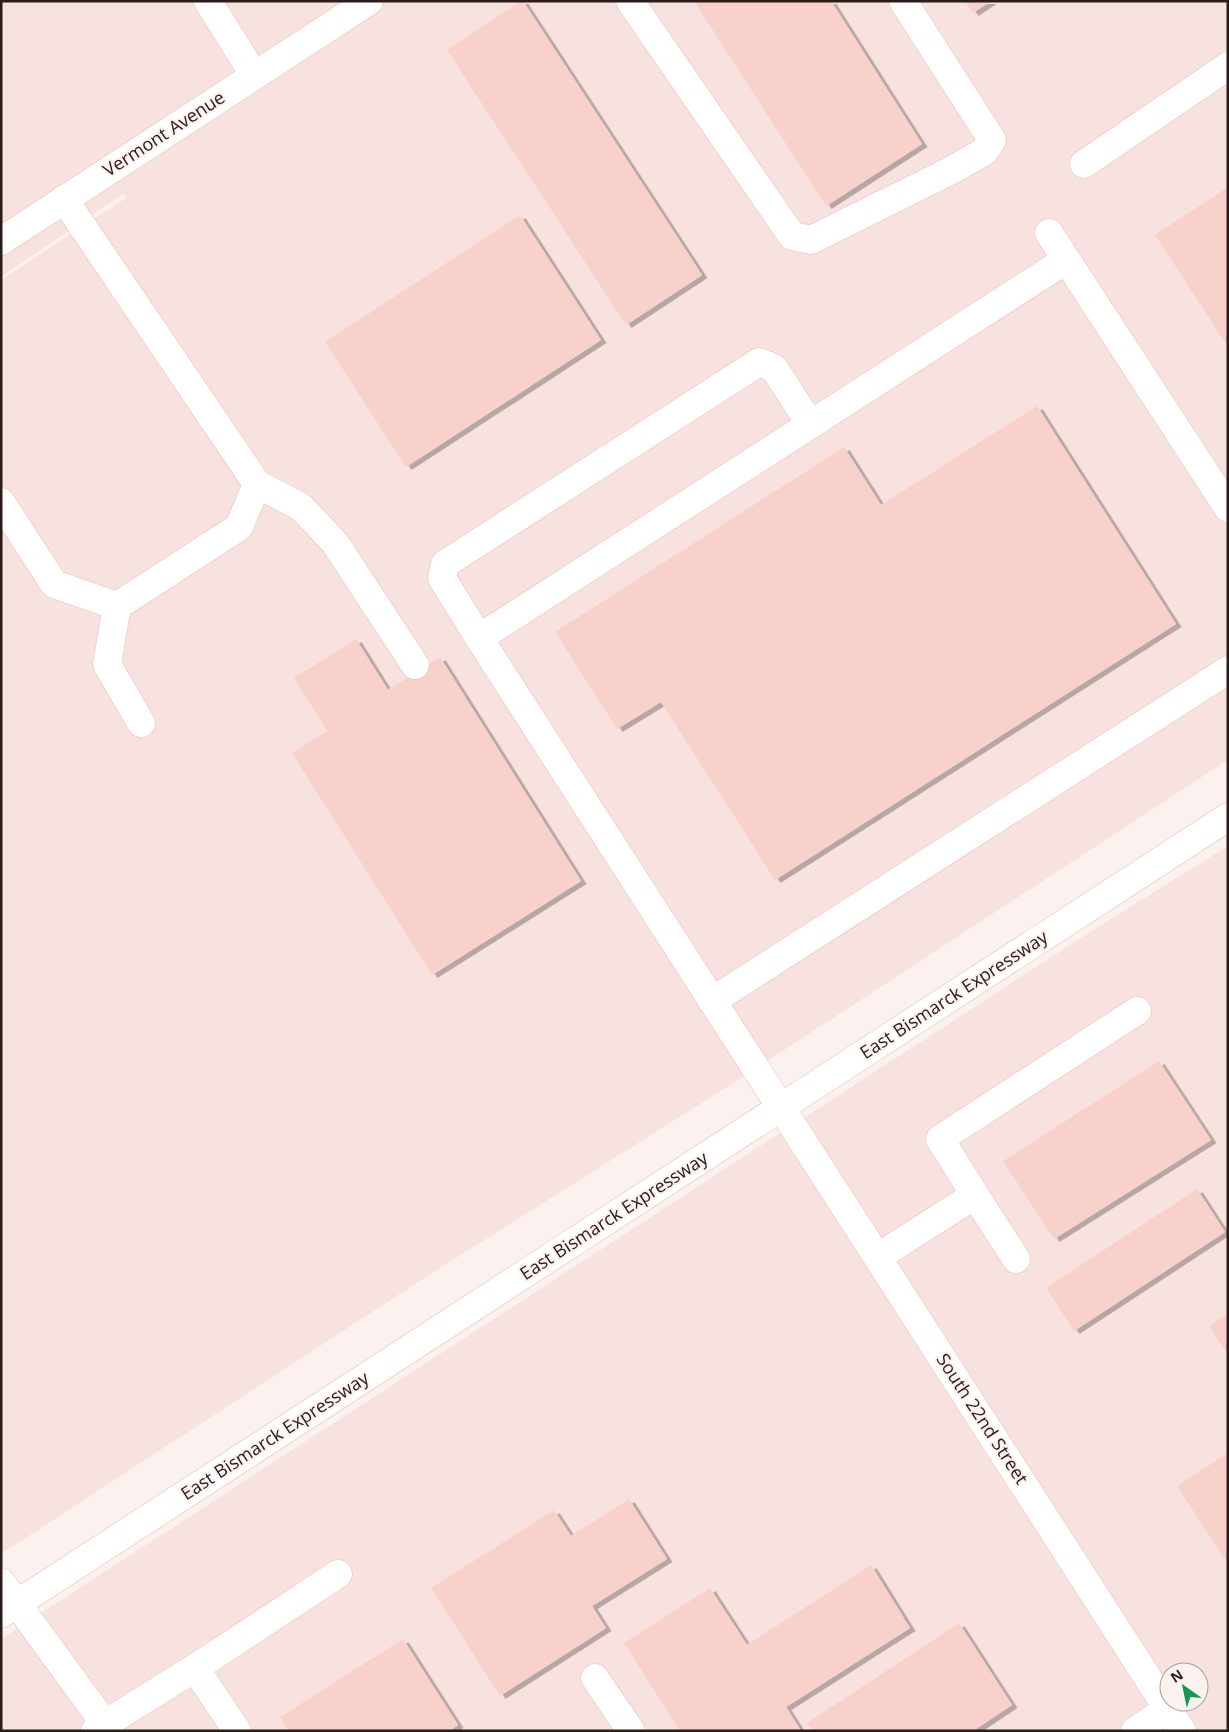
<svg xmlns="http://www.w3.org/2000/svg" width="1229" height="1732" viewBox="0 0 1229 1732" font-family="'Open Sans',sans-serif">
  <defs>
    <filter id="shadow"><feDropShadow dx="5.5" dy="3" stdDeviation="0" flood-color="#0004"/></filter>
  </defs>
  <rect width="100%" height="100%" fill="#fbf2f0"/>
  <g fill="#f8e2df" fill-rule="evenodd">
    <polygon points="1,1 1228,1 1228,760 746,1075 429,1275 1,1554 1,280 126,198 123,194 1,277"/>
    <path d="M 1228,846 L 1228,1731 L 1,1731 L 1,1639 L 1093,930 ZM 1169,1672 L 1199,1672 L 1199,1702 L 1169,1702 Z"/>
  </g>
  <g fill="#f9d1cb" filter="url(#shadow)">
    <polygon points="521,1 523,1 702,275 626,325 447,50"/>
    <polygon points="694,1 831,1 922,144 826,206"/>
    <polygon points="965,1 991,1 973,13"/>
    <polygon points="1228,187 1228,347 1155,235"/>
    <polygon points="520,215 601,340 406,467 325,342"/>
    <polygon points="1037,406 1176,624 775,880 661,702 617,729 555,632 844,447 881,505"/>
    <polygon points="356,639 388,690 440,657 581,881 432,975 292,753 327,731 294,678"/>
    <polygon points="1159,1061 1211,1140 1054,1239 1003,1161"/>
    <polygon points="1197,1189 1225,1232 1074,1331 1046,1288"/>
    <polygon points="1228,1314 1228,1355 1209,1326"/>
    <polygon points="1228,1453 1228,1560 1226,1561 1177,1486"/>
    <polygon points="629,1499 667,1559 592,1606 606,1628 500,1696 431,1588 554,1510 571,1536"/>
    <polygon points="871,1565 910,1628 786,1707 801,1731 680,1731 624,1643 710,1588 747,1645"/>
    <polygon points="959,1623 1012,1705 973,1731 812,1731 807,1723"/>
    <polygon points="403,1639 458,1725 449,1731 288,1731 280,1717"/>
  </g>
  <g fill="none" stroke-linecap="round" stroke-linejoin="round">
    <defs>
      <g id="minor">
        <polyline points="208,1 254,75"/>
        <polyline points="630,1 792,236 811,240 948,172 984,152 992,140 903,1"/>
        <polyline points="1084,164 1228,66"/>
        <polyline points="1049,233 1228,508"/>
        <polyline points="1,241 369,1"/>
        <polyline points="1066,260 479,638 1182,1731"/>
        <polyline points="257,484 301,507 335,543 415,665"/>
        <polyline points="1,502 54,584 117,606 239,527 257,484 64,199"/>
        <polyline points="117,606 107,664 141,723"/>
        <polyline points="479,638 442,578 445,564 759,362 774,368 810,424"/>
        <polyline points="712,1001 1228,670"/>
        <polyline points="975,1195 1016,1259"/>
        <polyline points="878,1257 975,1195 940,1139 1137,1011"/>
        <polyline points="1,1582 105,1724 95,1731"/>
        <polyline points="195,1668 338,1574"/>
        <polyline points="595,1678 631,1731"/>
        <polyline points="109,1731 105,1724 195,1668 237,1731"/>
        <polyline points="1135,1731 1168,1709"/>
      </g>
      <polyline id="major" points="1,1614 1228,817"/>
    </defs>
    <use href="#minor" stroke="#e6bcb5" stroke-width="29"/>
    <use href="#major" stroke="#e6bcb5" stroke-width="29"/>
    <use href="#minor" stroke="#fff" stroke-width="28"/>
    <use href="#major" stroke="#fff" stroke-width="28"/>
  </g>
  <g text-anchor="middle" stroke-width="4.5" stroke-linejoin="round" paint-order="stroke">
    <g font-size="18" fill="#2b1c1a" stroke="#fbf2f0">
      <text transform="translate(164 134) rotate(-33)" y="6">Vermont Avenue</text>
      <text transform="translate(954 995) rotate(-33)" y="6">East Bismarck Expressway</text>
      <text transform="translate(614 1216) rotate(-33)" y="6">East Bismarck Expressway</text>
      <text transform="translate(982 1419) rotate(57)" y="6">South 22nd Street</text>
      <text transform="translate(275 1436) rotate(-33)" y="6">East Bismarck Expressway</text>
    </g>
  </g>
  <rect width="1229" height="1732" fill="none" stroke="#2b1c1a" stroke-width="5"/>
  <g transform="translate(1184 1687) rotate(327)"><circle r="24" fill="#fbf2f0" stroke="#a89c9a"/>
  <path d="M0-4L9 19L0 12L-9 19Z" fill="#1a9654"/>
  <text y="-8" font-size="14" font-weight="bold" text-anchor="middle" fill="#2b1c1a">N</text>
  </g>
</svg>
